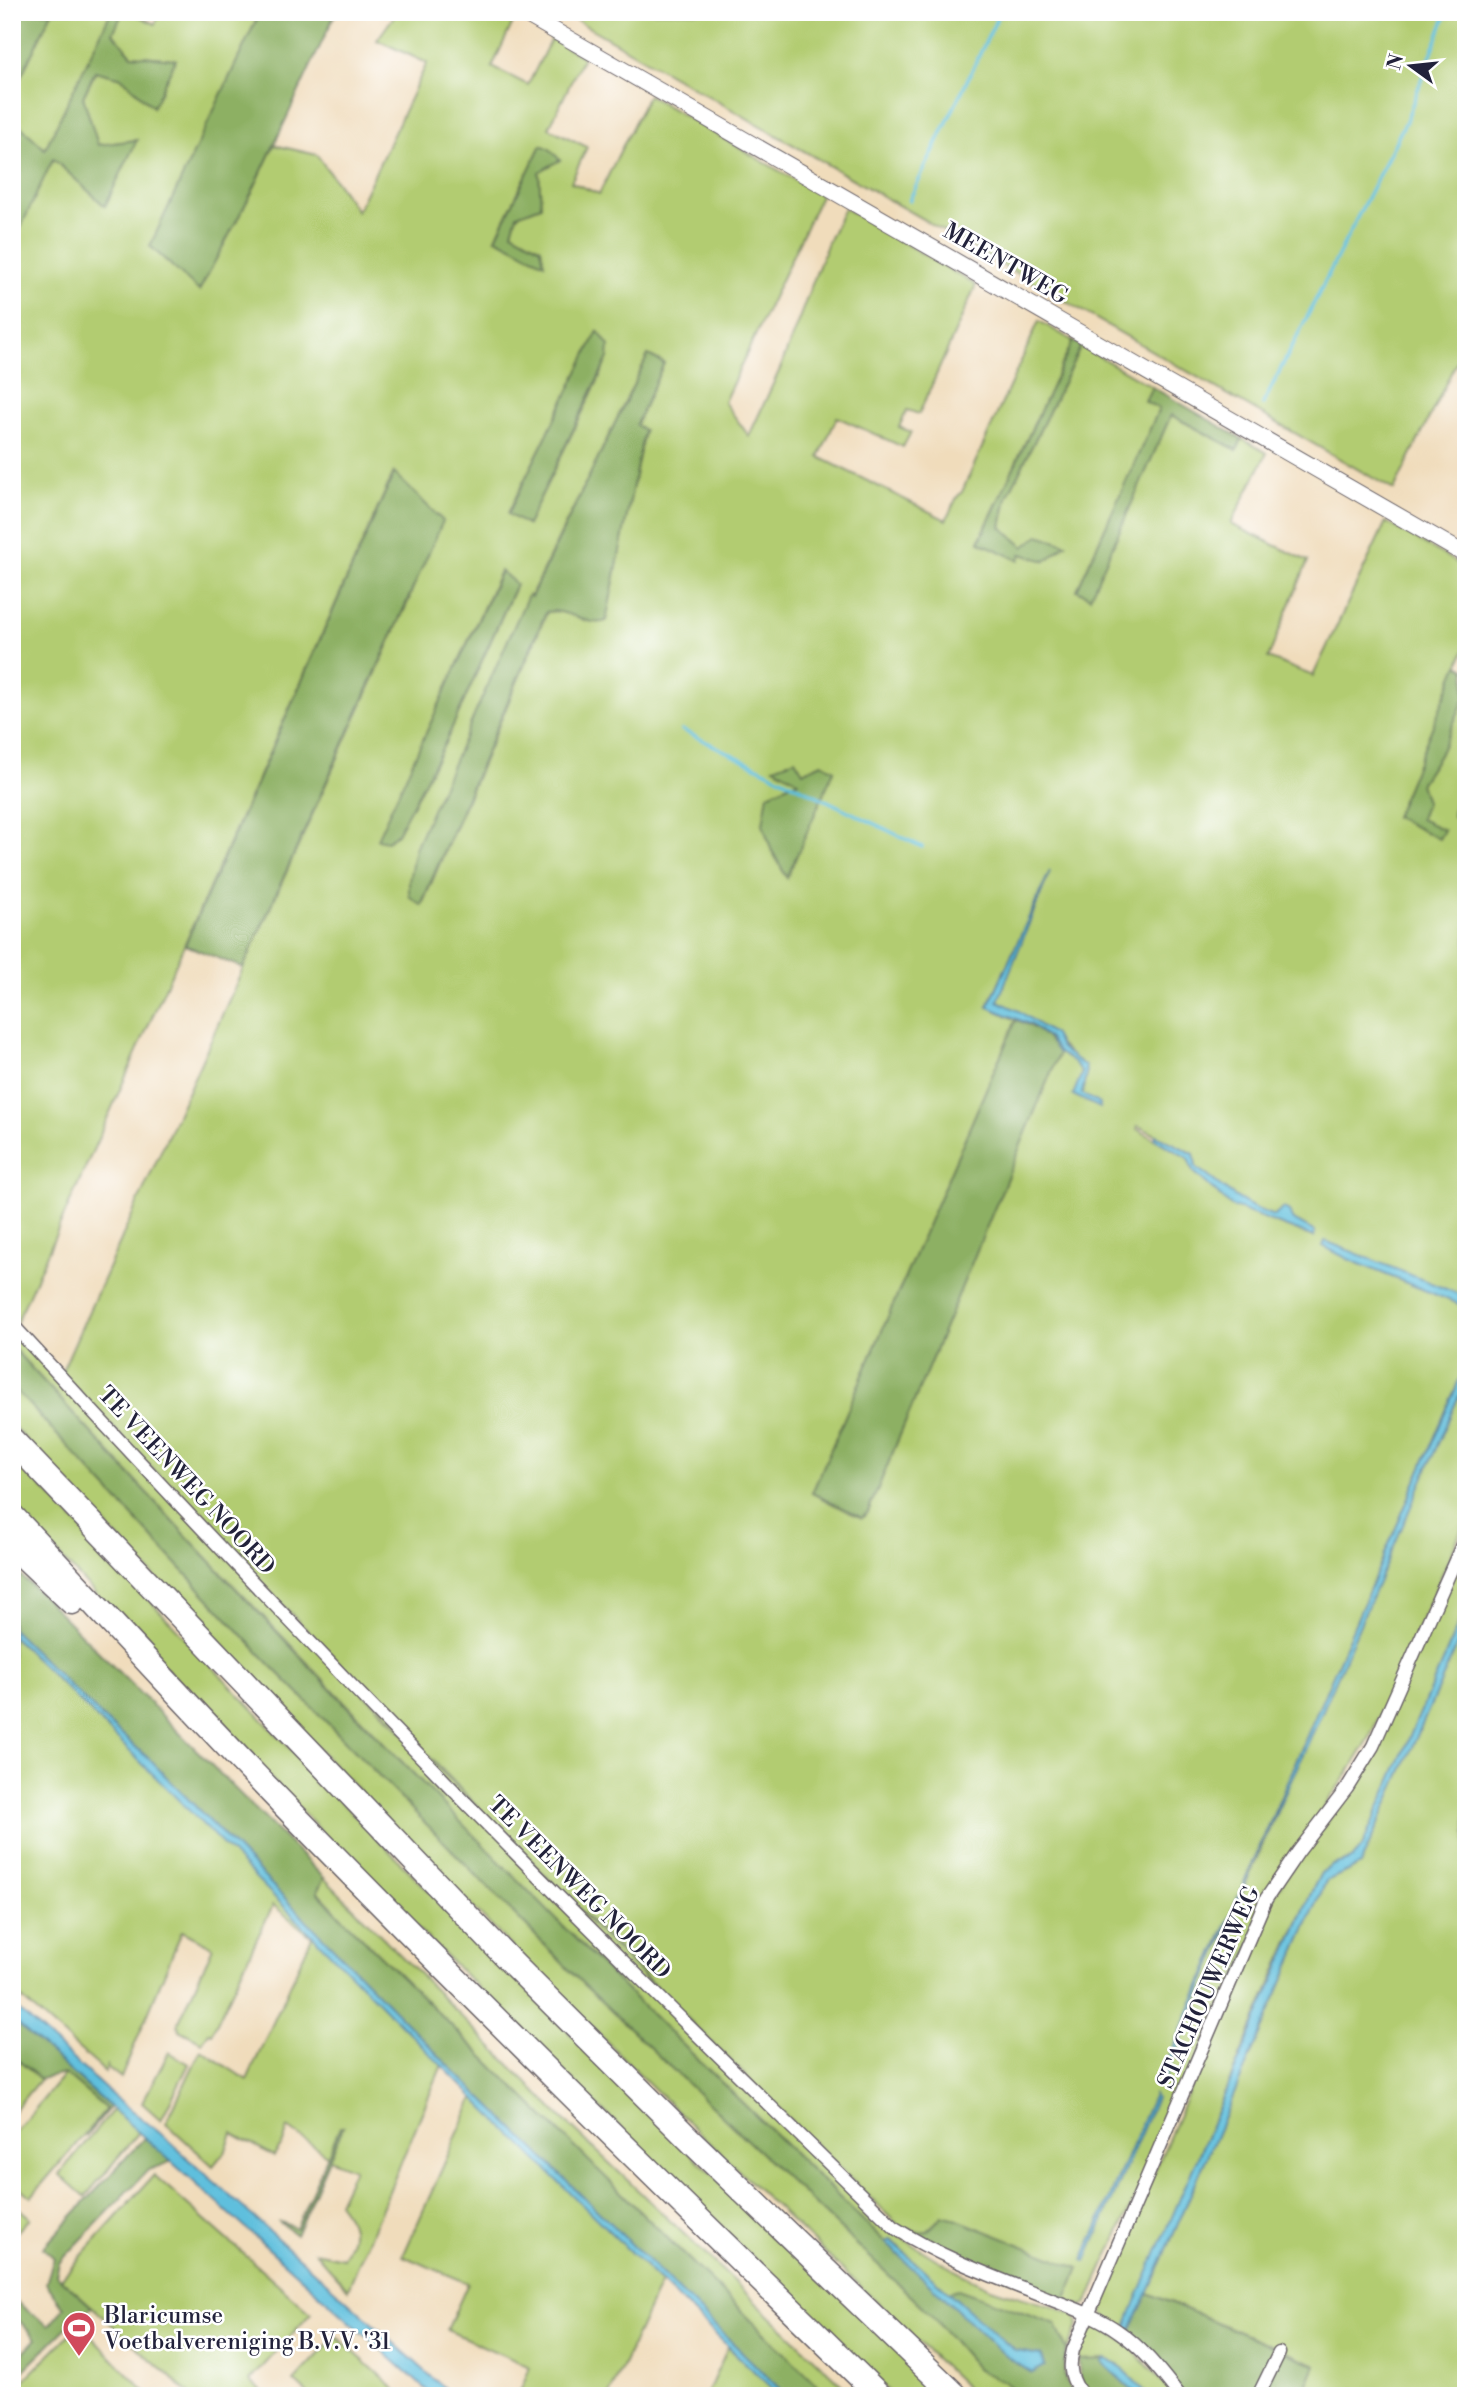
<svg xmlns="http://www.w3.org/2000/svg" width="1478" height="2408" viewBox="0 0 1478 2408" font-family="'Libre Bodoni',serif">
  <rect width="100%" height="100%" fill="#fff"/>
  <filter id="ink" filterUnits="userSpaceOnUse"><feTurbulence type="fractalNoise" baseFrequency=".0143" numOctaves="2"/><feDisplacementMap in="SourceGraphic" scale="14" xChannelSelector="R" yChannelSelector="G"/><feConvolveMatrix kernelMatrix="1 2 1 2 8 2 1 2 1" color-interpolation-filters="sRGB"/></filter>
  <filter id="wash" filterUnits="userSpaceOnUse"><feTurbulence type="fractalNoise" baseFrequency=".00686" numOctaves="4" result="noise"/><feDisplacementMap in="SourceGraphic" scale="28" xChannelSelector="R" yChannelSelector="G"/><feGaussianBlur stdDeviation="1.57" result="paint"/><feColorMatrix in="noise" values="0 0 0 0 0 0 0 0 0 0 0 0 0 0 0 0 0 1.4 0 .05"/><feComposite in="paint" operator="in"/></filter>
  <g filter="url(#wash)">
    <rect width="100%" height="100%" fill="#f0dcbb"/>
    <g fill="#b2cc71" stroke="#6a7756" stroke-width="2" fill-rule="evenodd">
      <path d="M 52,12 L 111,12 L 93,51 L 61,166 L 136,140 L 98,145 L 83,97 L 96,71 L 122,78 L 153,106 L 175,59 L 132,55 L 113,33 L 123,12 L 130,12 L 155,24 L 161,12 L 260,12 L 228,81 L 199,291 L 252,192 L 274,145 L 317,155 L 357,211 L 427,63 L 377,40 L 397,12 L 505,12 L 515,18 L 492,67 L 528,85 L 551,39 L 583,57 L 549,128 L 587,147 L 571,182 L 599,194 L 648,95 L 821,195 L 724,402 L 749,436 L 780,369 L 828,242 L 844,208 L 976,285 L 919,414 L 907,410 L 899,427 L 911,432 L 903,447 L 837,417 L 819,457 L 946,520 L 957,497 L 962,492 L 1039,321 L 1073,341 L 979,541 L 1019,559 L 1021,554 L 1046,561 L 1024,547 L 1001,527 L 1007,497 L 1081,346 L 1152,387 L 1145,401 L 1159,409 L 1077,590 L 1090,596 L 1171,415 L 1237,450 L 1242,439 L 1267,453 L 1231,524 L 1308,561 L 1268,658 L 1313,676 L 1386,522 L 1466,568 L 1466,647 L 1395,817 L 1438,838 L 1443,831 L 1420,819 L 1426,802 L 1420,784 L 1439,755 L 1466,694 L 1466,720 L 1463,722 L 1454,818 L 1466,821 L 1466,1297 L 1371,1260 L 1350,1260 L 1466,1307 L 1466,1364 L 1162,2075 L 1164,2077 C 1261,1843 1365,1612 1466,1379 L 1466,1520 L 1369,1739 L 1352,1767 L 1293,1851 L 1087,2303 L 1082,2306 L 1065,2301 L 1078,2268 L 942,2216 L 928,2231 L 918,2232 L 900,2227 C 613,1950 336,1662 61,1373 L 409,600 L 413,586 L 393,474 L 16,1324 L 12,1320 L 12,84 L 16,87 ZM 541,145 L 539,172 L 541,206 L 517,215 L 512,232 L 496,238 ZM 598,332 L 609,346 L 602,373 L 527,525 L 508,513 ZM 648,355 L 664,363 L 637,422 L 636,425 L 644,431 L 606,621 C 586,626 567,607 547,612 L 422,905 L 461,748 L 528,596 L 530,597 ZM 500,571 L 516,585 L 446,741 L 415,800 L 378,839 ZM 822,763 L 834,770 L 786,877 L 771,848 L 787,786 L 799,781 L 775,767 L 803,772 ZM 1048,876 L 997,1002 C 1038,1020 1058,1040 1086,1073 L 1082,1095 L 1100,1104 L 1100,1107 L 1074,1095 L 1082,1073 L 1074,1061 L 1059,1053 L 868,1512 L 856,1516 L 812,1493 L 1016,1020 L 988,1006 ZM 1138,1126 L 1194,1154 L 1196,1167 C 1222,1187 1243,1206 1274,1216 L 1284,1208 L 1292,1219 L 1315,1232 L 1313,1237 L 1231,1206 L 1193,1171 L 1188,1158 L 1137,1129 Z"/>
      <polygon points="562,12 1466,12 1466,342 1394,490"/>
      <path d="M 12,1328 L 133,1459 L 899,2236 C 928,2254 959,2275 991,2288 C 1019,2298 1048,2303 1075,2315 L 1078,2325 L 1067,2351 L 958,2290 L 948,2292 L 891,2240 L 885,2242 L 600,1964 L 499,1863 L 192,1542 L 12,1347 Z"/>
      <path d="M 12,1386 L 262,1656 L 583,1984 L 932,2316 L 978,2370 L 1003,2381 L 1019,2396 L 975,2396 C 899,2323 822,2251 746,2178 C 494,1935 251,1681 12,1425 Z"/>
      <polygon points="12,1455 335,1796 661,2125 945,2396 893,2396 348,1860 12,1506"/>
      <path d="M 1466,1545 L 1466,1607 L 1362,1847 L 1352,1859 L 1333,1865 L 1321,1873 L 1312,1891 L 1279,1964 L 1124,2332 C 1103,2317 1097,2316 1105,2289 L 1266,1909 L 1289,1872 L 1354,1786 Z"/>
      <polygon points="1466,1625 1466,2396 1303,2396 1315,2364 1148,2293 1326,1881 1360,1865"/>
      <path d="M 12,1636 L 150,1769 L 442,2065 L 348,2289 L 315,2252 L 343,2258 C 357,2233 355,2225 338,2203 L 354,2169 L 329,2159 L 343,2127 L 340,2128 L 328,2156 L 288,2128 L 283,2143 L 274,2156 L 232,2133 L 226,2150 L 213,2166 L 166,2123 L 201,2050 L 247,2080 L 312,1937 L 273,1905 L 212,2033 L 209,2032 L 202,2042 L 179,2030 L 178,2024 L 213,1947 L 182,1931 L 121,2078 L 107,2067 L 107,2064 L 105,2072 L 12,1990 Z"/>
      <polygon points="324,1878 561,2117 854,2396 828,2396 350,1926 317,1891"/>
      <polygon points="169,2052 189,2064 161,2120 142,2103"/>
      <polygon points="12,2055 40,2079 12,2113"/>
      <polygon points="65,2074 106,2109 31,2197 12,2181 12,2136"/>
      <polygon points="474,2097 661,2282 609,2396 518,2396 530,2367 447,2330 468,2283 403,2256"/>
      <polygon points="113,2110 139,2132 85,2197 59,2174"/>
      <polygon points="154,2175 311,2313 250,2381 266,2396 192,2396 61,2279"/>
      <polygon points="12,2202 30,2218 12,2237"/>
      <polygon points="80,2324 149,2396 12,2396 12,2392"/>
      <path d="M 1099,2326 L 1129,2344 L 1174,2396 L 1150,2396 L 1116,2363 L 1079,2360 C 1082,2346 1085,2330 1099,2326 Z"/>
      <polygon points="336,2336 403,2396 310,2396 294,2381"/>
      <polygon points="728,2347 775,2391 780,2396 706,2396"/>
    </g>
    <g fill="#8db063" stroke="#58694f" stroke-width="2">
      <polygon points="12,12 52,12 12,95"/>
      <polygon points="111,12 123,12 113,33 132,55 176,59 153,107 122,78 95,71 83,97 98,145 137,140 105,206 53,159 12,246 12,118 45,149"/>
      <polygon points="260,12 336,12 252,192 199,291 150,246"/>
      <polygon points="541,145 550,149 560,160 539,172 541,206 517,215 512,232 541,248 544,263 496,238"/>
      <polygon points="598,331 609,346 608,358 527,525 508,514"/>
      <polygon points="1073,341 1081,346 1007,497 1001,527 1024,547 1039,535 1066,544 1046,561 1021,554 1019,560 979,542"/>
      <path d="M 648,355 L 664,363 L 637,422 L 636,425 L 644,430 L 606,621 C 587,628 567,607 546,612 L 421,905 L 409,896 L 409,881 L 415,848 L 528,595 L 531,597 Z"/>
      <polygon points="1152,387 1242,439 1237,450 1171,415 1090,597 1077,590 1159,409 1145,401"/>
      <polygon points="394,473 443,521 243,968 185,945"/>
      <polygon points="501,571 516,584 446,741 397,834 387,841 377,839"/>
      <polygon points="1458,665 1466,669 1465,698 1439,755 1420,784 1426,802 1420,819 1444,830 1439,839 1395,817"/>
      <polygon points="1466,720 1466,821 1453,817 1463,722"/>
      <polygon points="795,759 803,772 822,763 834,770 787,878 771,849 763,824 768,794 798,781 774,767"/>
      <path d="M 1016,1020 C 1036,1026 1047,1037 1059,1053 L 868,1512 L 862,1518 L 812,1493 Z"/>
      <path d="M 12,1347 L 192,1542 L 349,1708 L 600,1964 L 885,2242 L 1006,2356 L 1032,2373 L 1041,2355 L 1015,2351 L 948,2292 L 958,2289 L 1056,2324 L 1067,2351 C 1061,2368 1064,2381 1074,2396 L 1019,2396 L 1003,2381 L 978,2370 L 932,2316 L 583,1984 L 262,1656 L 12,1386 Z"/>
      <polygon points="12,1568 44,1597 324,1878 317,1892 350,1926 828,2396 787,2396 442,2059 148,1758 107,1722 12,1629"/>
      <polygon points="12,2019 110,2107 86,2136 106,2109 65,2074 40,2079 12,2055"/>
      <polygon points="340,2127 343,2127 296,2235 278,2221 296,2228"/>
      <polygon points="145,2137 173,2161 148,2170 59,2263 56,2275 92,2307 74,2320 12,2382 12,2364 36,2339 12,2313 12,2299 49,2326 64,2308 46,2283 54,2258 43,2248"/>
      <polygon points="942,2216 950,2217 1079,2268 1065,2301 968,2263 900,2227 918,2232 928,2231"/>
      <polygon points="1148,2293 1316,2365 1303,2396 1184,2396 1128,2334"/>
      <path d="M 1105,2359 L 1102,2362 L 1138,2396 L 1092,2396 C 1081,2385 1079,2375 1079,2360 Z"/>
    </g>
    <g fill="#5fbfdd" stroke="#40708c" stroke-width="2">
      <polygon points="1050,871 998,1001 1019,1011 1054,1035 1061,1048 1085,1066 1086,1073 1082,1094 1100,1104 1100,1108 1073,1095 1082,1073 1074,1062 1059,1053 1049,1039 1032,1025 988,1007"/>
      <path d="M 1156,1135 L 1194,1154 L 1196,1167 C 1222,1187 1243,1206 1274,1216 L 1284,1208 L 1289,1211 L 1292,1219 L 1315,1232 L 1314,1237 L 1231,1206 L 1193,1171 L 1188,1158 L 1155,1139 Z"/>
      <polygon points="1325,1241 1466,1297 1466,1307 1350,1260 1323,1246"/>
      <polygon points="1466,1364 1466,1379 1317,1724 1256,1857 1165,2078 1162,2075"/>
      <polygon points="1466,1607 1466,1625 1360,1865 1326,1881 1148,2293 1128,2334 1124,2332 1138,2296 1312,1891 1321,1873 1333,1865 1352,1859 1362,1847"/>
      <path d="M 12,1629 L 107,1722 L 148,1758 L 442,2059 L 787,2396 L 780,2396 C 623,2247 468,2093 316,1939 C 215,1837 116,1735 12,1636 Z"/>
      <polygon points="12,2004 113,2096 160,2133 453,2396 433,2396 12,2019"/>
      <polygon points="1154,2094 1156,2098 1086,2261 1083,2260"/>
      <polygon points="890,2240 1015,2351 1041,2355 1045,2366 1032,2373 1006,2356 885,2242"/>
      <polygon points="1105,2359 1116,2363 1150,2396 1138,2396 1102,2362"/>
    </g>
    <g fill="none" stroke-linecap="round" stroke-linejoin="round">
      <g stroke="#5fbfdd" stroke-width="3.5">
        <polyline points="909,201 1000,12"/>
        <polyline points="1263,404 1406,121 1447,12"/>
        <polyline points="682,730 922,847"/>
      </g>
    </g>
  </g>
  <g filter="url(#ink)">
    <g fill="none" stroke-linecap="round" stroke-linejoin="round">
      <defs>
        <g id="minor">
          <path d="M 12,1324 C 209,1539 412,1751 619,1957 C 710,2048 803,2138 895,2228 C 943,2259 998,2278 1050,2299 C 1073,2308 1097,2316 1118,2331 C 1143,2348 1161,2372 1180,2396"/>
          <path d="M 1083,2396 C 1071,2380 1068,2369 1073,2350 L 1266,1899 L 1298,1852 L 1347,1788 L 1373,1746 L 1466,1536"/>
          <polyline points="1258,2396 1279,2353"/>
        </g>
        <polyline id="tertiary" points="522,12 1466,555"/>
        <g id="motorway">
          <polyline points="12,1440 513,1964 694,2144 956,2396"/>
          <path d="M 12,1516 C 93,1602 172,1689 254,1774 C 459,1986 669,2191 880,2396"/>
          <polyline points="12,1545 72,1602"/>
        </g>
      </defs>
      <use href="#minor" stroke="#6a6368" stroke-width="15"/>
      <use href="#tertiary" stroke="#6a6368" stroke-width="18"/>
      <use href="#motorway" stroke="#6a6368" stroke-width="27"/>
      <use href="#minor" stroke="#fff" stroke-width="12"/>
      <use href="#tertiary" stroke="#fff" stroke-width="16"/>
      <use href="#motorway" stroke="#fff" stroke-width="24"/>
    </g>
  </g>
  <defs>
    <symbol id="stadium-pin" viewBox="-11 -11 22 30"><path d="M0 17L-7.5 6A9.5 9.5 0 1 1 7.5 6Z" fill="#d1495b" stroke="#fff"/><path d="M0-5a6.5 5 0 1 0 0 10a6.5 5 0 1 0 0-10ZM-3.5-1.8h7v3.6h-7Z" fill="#fff"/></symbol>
  </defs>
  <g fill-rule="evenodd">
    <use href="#stadium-pin" x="60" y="2309" width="38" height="52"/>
  </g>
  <g text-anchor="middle" stroke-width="5" stroke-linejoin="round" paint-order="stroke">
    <g font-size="23" fill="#22223b" stroke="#fff">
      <text transform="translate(1006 263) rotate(30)" y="8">MEENTWEG</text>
      <text transform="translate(187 1480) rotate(47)" y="8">TE VEENWEG NOORD</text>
      <text transform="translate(580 1887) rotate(45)" y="8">TE VEENWEG NOORD</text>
      <text transform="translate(1208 1987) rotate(-66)" y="8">STACHOUWERWEG</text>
    </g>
    <g font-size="23" fill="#22223b" stroke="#fff" text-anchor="start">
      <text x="104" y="2323">Blaricumse<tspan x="104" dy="26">Voetbalvereniging B.V.V. '31</tspan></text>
    </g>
  </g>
  <rect width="1478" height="2408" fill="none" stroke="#fff" stroke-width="42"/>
  <g transform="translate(1411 66) rotate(285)" stroke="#ffffff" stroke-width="5" paint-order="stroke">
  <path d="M0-5L12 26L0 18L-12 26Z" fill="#22223b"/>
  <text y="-10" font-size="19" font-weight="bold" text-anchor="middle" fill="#22223b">N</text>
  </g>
</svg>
